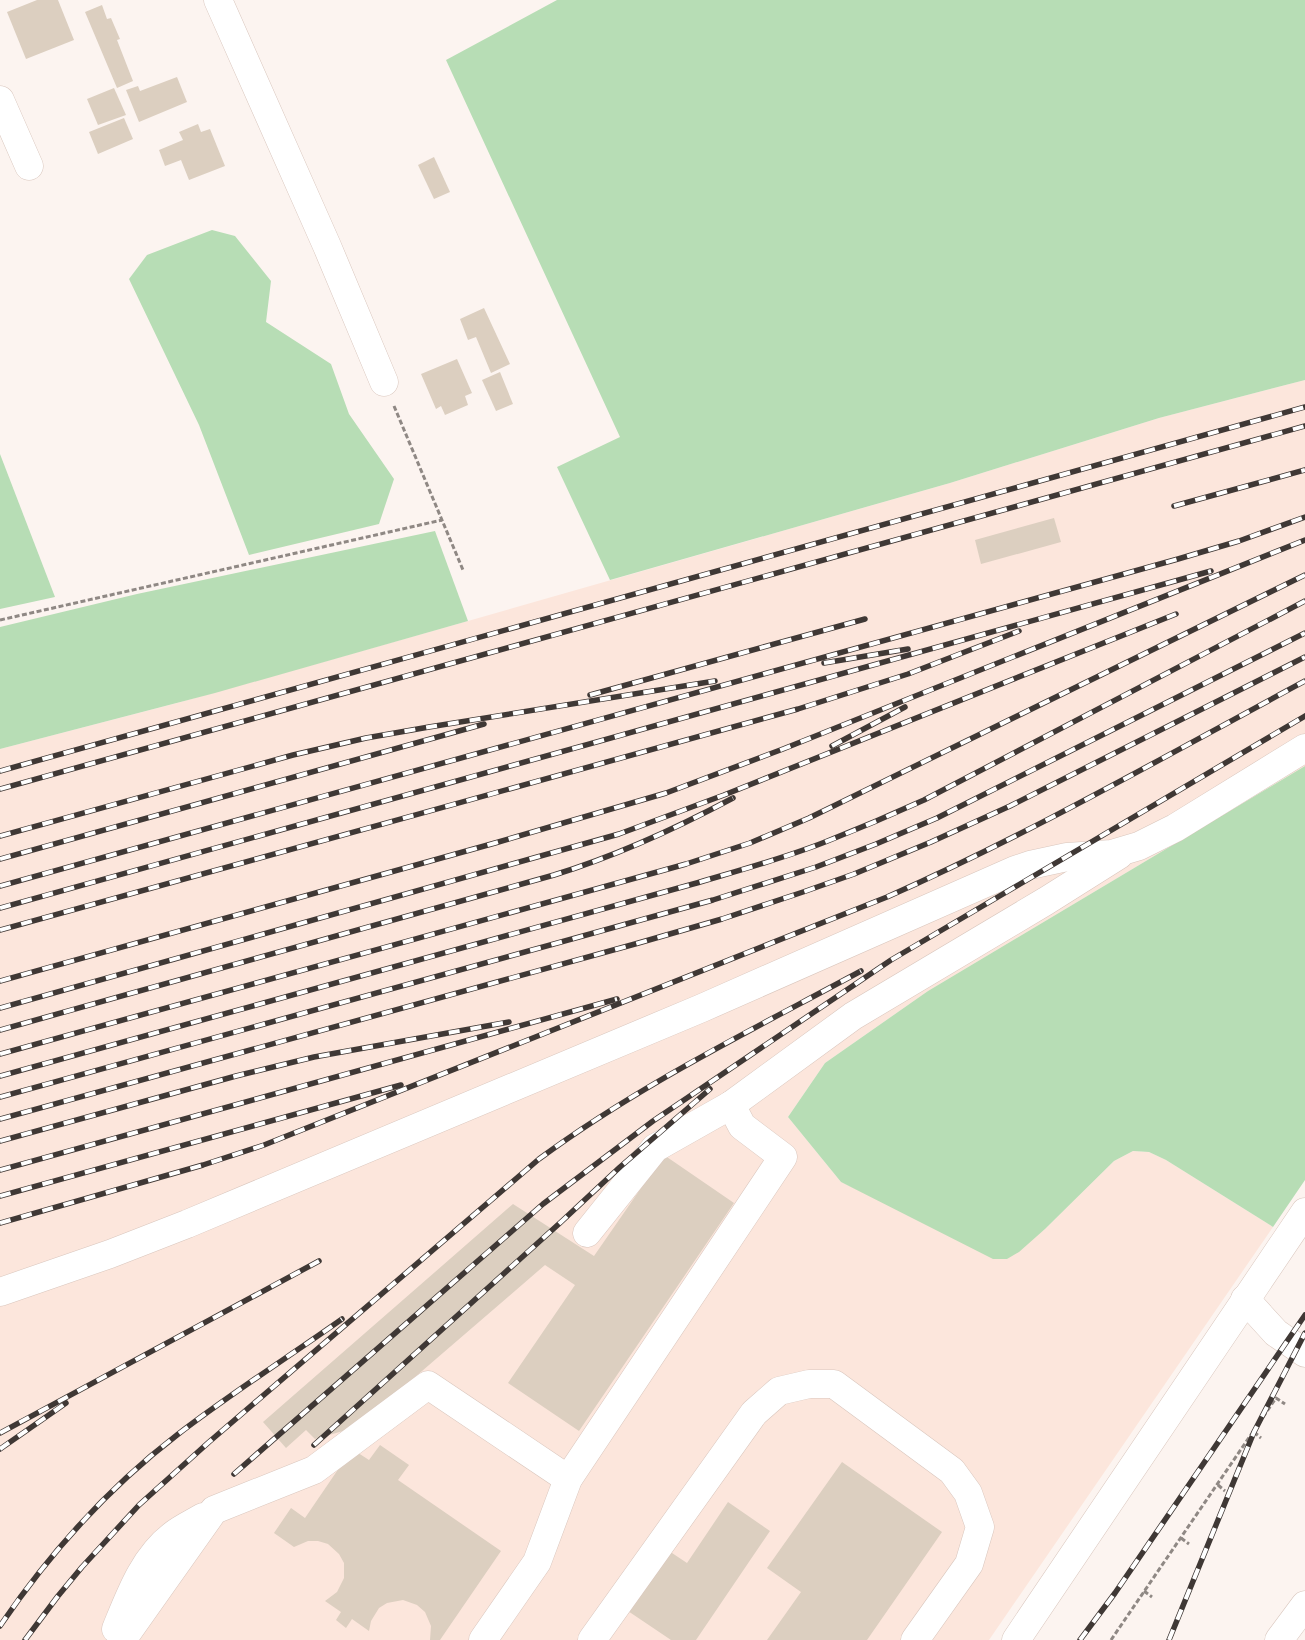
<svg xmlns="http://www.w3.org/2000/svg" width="1305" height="1640" viewBox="0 0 1305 1640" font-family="'Exo 2',sans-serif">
  <rect width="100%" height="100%" fill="#fcf4f0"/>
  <polygon fill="#fce6dc" points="1305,380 1305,766 928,991 825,1063 788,1117 841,1182 1007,1259 1045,1229 1114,1161 1133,1151 1149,1152 1166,1160 1273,1227 989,1640 0,1640 0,749 177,703 468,621 950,483 1159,418"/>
  <g fill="#b7ddb5">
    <polygon points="557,0 1305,0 1305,380 1159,418 950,483 610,580 557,467 620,437 446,60"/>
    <polygon points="212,230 235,236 271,281 266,322 331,364 349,414 394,479 379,524 249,555 199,425 129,279 147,255"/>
    <polygon points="0,454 55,597 0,609"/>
    <polygon points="435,531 468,621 215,693 0,749 0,627 137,594"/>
    <polygon points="1305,766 1305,1180 1273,1227 1166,1160 1149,1152 1133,1151 1114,1161 1045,1229 1019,1252 1007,1259 993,1259 841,1182 788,1117 825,1063 928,991"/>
  </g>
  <g fill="#dccfc0">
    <polygon points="37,0 58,0 74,40 26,59 7,12"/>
    <polygon points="102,5 107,19 111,18 120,39 117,40 133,81 117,88 85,12"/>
    <polygon points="177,77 187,102 139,122 126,90 138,86 140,91"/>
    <polygon points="114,88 126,115 98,125 87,99"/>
    <polygon points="124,118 133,139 98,154 89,132"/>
    <polygon points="198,124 201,132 210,129 225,166 189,180 181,160 165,166 159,150 183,140 179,132"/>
    <polygon points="434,157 450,192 434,199 418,165"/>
    <polygon points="484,308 510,364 491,373 476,337 468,340 460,319"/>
    <polygon points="457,359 472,393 465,396 468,405 445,415 441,406 436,409 421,374"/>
    <polygon points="500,372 513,404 496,411 482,380"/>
    <polygon points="1054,518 1061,542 981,564 975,540"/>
    <polygon points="664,1155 734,1203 579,1431 508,1383 575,1285 545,1265 357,1427 315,1439 306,1430 286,1448 263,1422 513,1204 594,1256"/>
    <polygon points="380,1445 409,1465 398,1480 501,1551 440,1640 430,1640 431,1626 425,1612 417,1605 403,1600 387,1603 379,1608 371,1621 369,1631 352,1619 346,1628 336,1620 341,1612 325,1601 337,1592 344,1578 344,1563 339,1554 328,1544 318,1541 308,1541 294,1547 274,1533 291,1508 305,1518 352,1449 369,1460"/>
    <polygon points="842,1462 942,1532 867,1640 767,1640 801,1592 767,1568"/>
    <polygon points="728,1502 770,1531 696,1640 671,1640 625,1609 666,1549 687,1563"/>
  </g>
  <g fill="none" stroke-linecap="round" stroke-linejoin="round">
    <defs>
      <g id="minor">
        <polyline points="218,0 327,246 384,382"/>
        <polyline points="0,100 29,166"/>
        <polyline points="587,1233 655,1148 731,1105 853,1016 1046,901 1119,855"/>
        <polyline points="0,1292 110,1254 187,1224 702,1008 1015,870 1030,865 1067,857 1112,854 1139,846 1175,828 1305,748"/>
        <polyline points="1245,1299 1276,1333 1305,1353"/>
        <path d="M 116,1629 C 130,1595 143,1558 173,1535 C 182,1528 193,1523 203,1517"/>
        <polyline points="122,1640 214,1510 314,1470 428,1385 568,1479"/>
        <polyline points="483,1640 537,1562 568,1479 783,1157 742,1126 731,1105"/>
        <polyline points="592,1640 754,1413 779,1391 809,1384 834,1384 952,1471 968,1493 980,1527 969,1564 915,1640"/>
        <polyline points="1016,1640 1305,1212"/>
        <polyline points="1279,1640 1305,1605"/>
      </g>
    </defs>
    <use href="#minor" stroke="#d9c6bd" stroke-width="29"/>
    <g stroke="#8f8884" stroke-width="3" stroke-dasharray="5 2.5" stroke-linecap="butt">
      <polyline points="394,406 463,570"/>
      <polyline points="0,620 442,520"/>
      <polyline points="1254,1432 1261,1438"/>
      <polyline points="1218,1485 1225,1491"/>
      <polyline points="1181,1538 1189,1544"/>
      <polyline points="1144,1591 1152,1597"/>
      <polyline points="1111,1640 1276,1398 1285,1404"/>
    </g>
    <use href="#minor" stroke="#fff" stroke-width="28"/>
    <defs>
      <g id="rail">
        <polyline points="1174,506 1305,470"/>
        <polyline points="824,663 908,649"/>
        <polyline points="590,695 865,619"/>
        <polyline points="832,746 905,707"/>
        <polyline points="0,771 1305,407"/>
        <polyline points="0,789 1305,426"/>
        <polyline points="0,836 293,755 366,738 429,727 715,681"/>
        <polyline points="0,859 484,724"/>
        <polyline points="0,886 1178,559 1239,541 1305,517"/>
        <polyline points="0,908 1211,571"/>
        <polyline points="0,930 798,709 908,674 1019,631"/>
        <polyline points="0,981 495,843 666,793 783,749 1305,540"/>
        <polyline points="0,1008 619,834 724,795 1176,614"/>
        <path d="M 0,1030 L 554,875 C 616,856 675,829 733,798"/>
        <polyline points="0,1054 686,864 750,843 809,818 1305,575"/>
        <path d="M 0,1076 L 693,884 C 737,871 782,859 825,842 C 858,829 891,815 924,800 L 1305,601"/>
        <polyline points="0,1097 713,900 816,867 876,844 937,818 1305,633"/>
        <polyline points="0,1119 635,944 722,919 803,892 854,874 931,842 1010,806 1305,657"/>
        <polyline points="0,1141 236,1076 314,1057 509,1022"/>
        <polyline points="0,1170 617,999"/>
        <polyline points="0,1196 401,1085"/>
        <path d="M 0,1223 L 203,1165 L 264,1145 L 887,897 C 1030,834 1167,755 1305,681"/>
        <polyline points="0,1433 319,1261"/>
        <polyline points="314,1445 561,1222 620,1167 710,1089"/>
        <polyline points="0,1449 66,1403"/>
        <polyline points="234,1474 543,1204 653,1121 891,960 1305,716"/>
        <path d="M 0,1626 C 49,1554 108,1488 177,1435 C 230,1394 287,1358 342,1319"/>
        <path d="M 25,1640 L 58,1596 L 82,1567 L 139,1505 L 209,1442 L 539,1159 C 639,1085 752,1030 861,971"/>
        <polyline points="1080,1640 1115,1593 1305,1315"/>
        <polyline points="1169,1640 1254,1432 1305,1333"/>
      </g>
    </defs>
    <use href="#rail" stroke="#3f3835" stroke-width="5.5"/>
    <use href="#rail" stroke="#fff" stroke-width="4" stroke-dasharray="11" stroke-linecap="butt"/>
  </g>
</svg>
